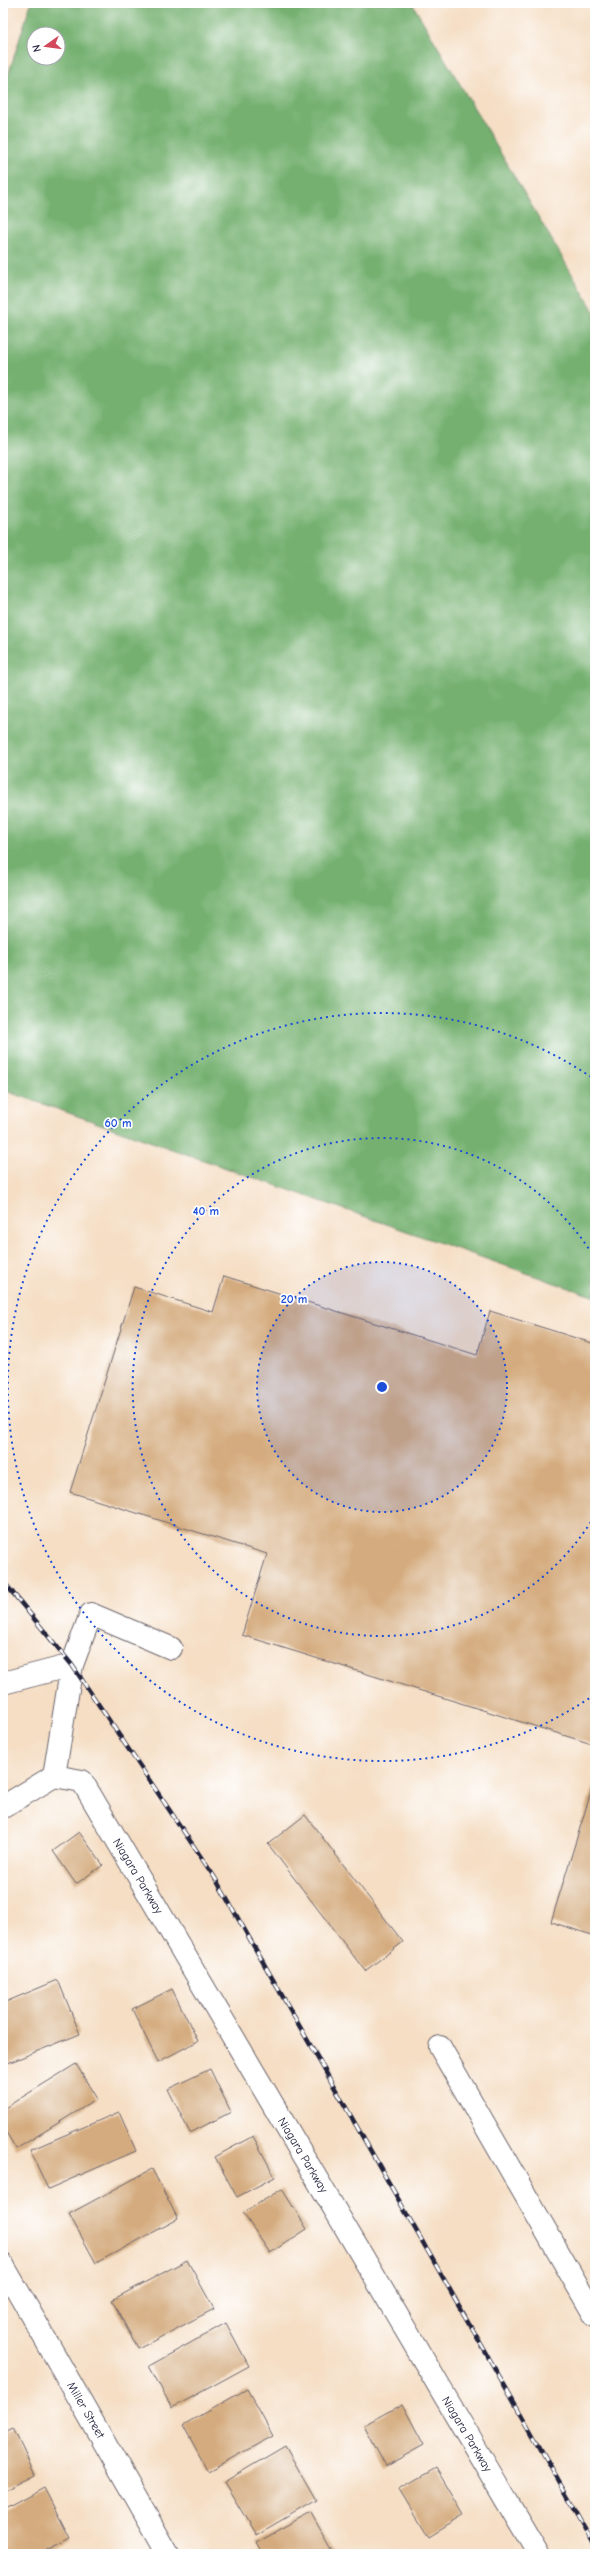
<svg xmlns="http://www.w3.org/2000/svg" width="598" height="2557" viewBox="0 0 598 2557" font-family="'Comic Neue',sans-serif">
  <rect width="100%" height="100%" fill="#fff"/>
  <filter id="ink" filterUnits="userSpaceOnUse"><feTurbulence type="fractalNoise" baseFrequency=".025" numOctaves="2"/><feDisplacementMap in="SourceGraphic" scale="8" xChannelSelector="R" yChannelSelector="G"/><feConvolveMatrix kernelMatrix="1 2 1 2 8 2 1 2 1" color-interpolation-filters="sRGB"/></filter>
  <filter id="wash" filterUnits="userSpaceOnUse"><feTurbulence type="fractalNoise" baseFrequency=".012" numOctaves="4" result="noise"/><feDisplacementMap in="SourceGraphic" scale="16" xChannelSelector="R" yChannelSelector="G"/><feGaussianBlur stdDeviation="0.9" result="paint"/><feColorMatrix in="noise" values="0 0 0 0 0 0 0 0 0 0 0 0 0 0 0 0 0 1.4 0 .05"/><feComposite in="paint" operator="in"/></filter>
  <g filter="url(#wash)">
    <rect width="100%" height="100%" fill="#f5dec4"/>
    <path fill="#74b06f" stroke="#4b6955" fill-rule="evenodd" d="M 31,3 L 412,3 L 595,313 L 595,1297 L 3,1090 L 3,91 ZM 34,34 L 58,34 L 58,58 L 34,58 Z"/>
    <g id="blocks">
      <g fill="#d4ab7e">
        <polygon points="224,1276 477,1355 490,1311 595,1344 595,1745 242,1635 267,1554 70,1492 134,1287 213,1312"/>
        <polygon points="595,1779 595,1936 551,1922"/>
        <polygon points="305,1815 403,1942 365,1971 268,1844"/>
        <polygon points="79,1832 103,1865 76,1884 53,1851"/>
        <polygon points="58,1980 80,2034 3,2065 3,2003"/>
        <polygon points="172,1989 198,2041 158,2062 132,2009"/>
        <polygon points="76,2064 97,2099 16,2149 3,2127 3,2109"/>
        <polygon points="210,2069 231,2112 190,2133 168,2089"/>
        <polygon points="119,2112 136,2151 48,2189 30,2150"/>
        <polygon points="253,2136 275,2177 237,2197 215,2157"/>
        <polygon points="152,2169 178,2219 96,2263 69,2214"/>
        <polygon points="282,2189 307,2229 270,2253 243,2213"/>
        <polygon points="187,2260 214,2309 138,2349 112,2300"/>
        <polygon points="226,2323 249,2366 172,2408 149,2366"/>
        <polygon points="247,2389 273,2436 208,2471 183,2425"/>
        <polygon points="402,2404 424,2445 386,2466 364,2425"/>
        <polygon points="13,2428 35,2475 3,2491 3,2433"/>
        <polygon points="285,2446 316,2500 256,2535 224,2482"/>
        <polygon points="436,2468 464,2515 428,2537 399,2489"/>
        <polygon points="44,2488 70,2538 39,2554 3,2554 3,2510"/>
        <polygon points="311,2513 334,2554 262,2554 256,2543"/>
      </g>
    </g>
  </g>
  <g filter="url(#ink)">
    <use href="#blocks" fill-opacity="0" stroke="#6c646b" stroke-width="1"/>
    <g fill="none" stroke-linecap="round" stroke-linejoin="round">
      <defs>
        <g id="minor">
          <polyline points="3,1683 72,1665"/>
          <polyline points="54,1776 72,1665 91,1614 171,1648"/>
          <polyline points="3,1807 54,1776 82,1781 538,2554"/>
          <polyline points="440,2047 595,2316"/>
          <polyline points="3,2265 168,2554"/>
        </g>
      </defs>
      <use href="#minor" stroke="#6c646b" stroke-width="24"/>
      <use href="#minor" stroke="#fff" stroke-width="22"/>
      <defs>
        <polyline id="rail" points="3,1581 72,1665 215,1878 595,2544"/>
      </defs>
      <use href="#rail" stroke="#22223b" stroke-width="4.5"/>
      <use href="#rail" stroke="#fff" stroke-width="3" stroke-dasharray="9" stroke-linecap="butt"/>
    </g>
  </g>
  <circle cx="382" cy="1387" r="125" fill="#1d4ed8" fill-opacity=".12"/>
  <g fill="none" stroke="#1d4ed8" stroke-width="2" stroke-dasharray="2 4">
    <circle cx="382" cy="1387" r="125"/>
    <path d="M594 1517A249 249 0 1 1 594 1257"/>
    <path d="M594 1695A374 374 0 1 1 594 1079"/>
  </g>
  <g text-anchor="middle" stroke-width="3.5" stroke-linejoin="round" paint-order="stroke">
    <g font-size="12" fill="#22223b" stroke="#fff">
      <text transform="translate(138 1876) rotate(59)" y="4">Niagara Parkway</text>
      <text transform="translate(303 2155) rotate(59)" y="4">Niagara Parkway</text>
      <text transform="translate(86 2410) rotate(60)" y="4">Miller Street</text>
      <text transform="translate(467 2434) rotate(59)" y="4">Niagara Parkway</text>
    </g>
  </g>
  <circle cx="382" cy="1387" r="6" fill="#1d4ed8" stroke="#fff" stroke-width="2"/>
  <g font-size="12" text-anchor="middle" font-weight="bold" fill="#1d4ed8" stroke="#fff" stroke-width="3.5" stroke-linejoin="round" paint-order="stroke">
    <text x="118" y="1127">60 m</text>
    <text x="206" y="1215">40 m</text>
    <text x="294" y="1303">20 m</text>
  </g>
  <rect width="598" height="2557" fill="none" stroke="#fff" stroke-width="16"/>
  <g transform="translate(46 46) rotate(256)"><circle r="19" fill="#ffffff" stroke="#a7a7b1"/>
  <path d="M0-3L7 15L0 10L-7 15Z" fill="#d1495b"/>
  <text y="-6" font-size="11" font-weight="bold" text-anchor="middle" fill="#22223b">N</text>
  </g>
</svg>
